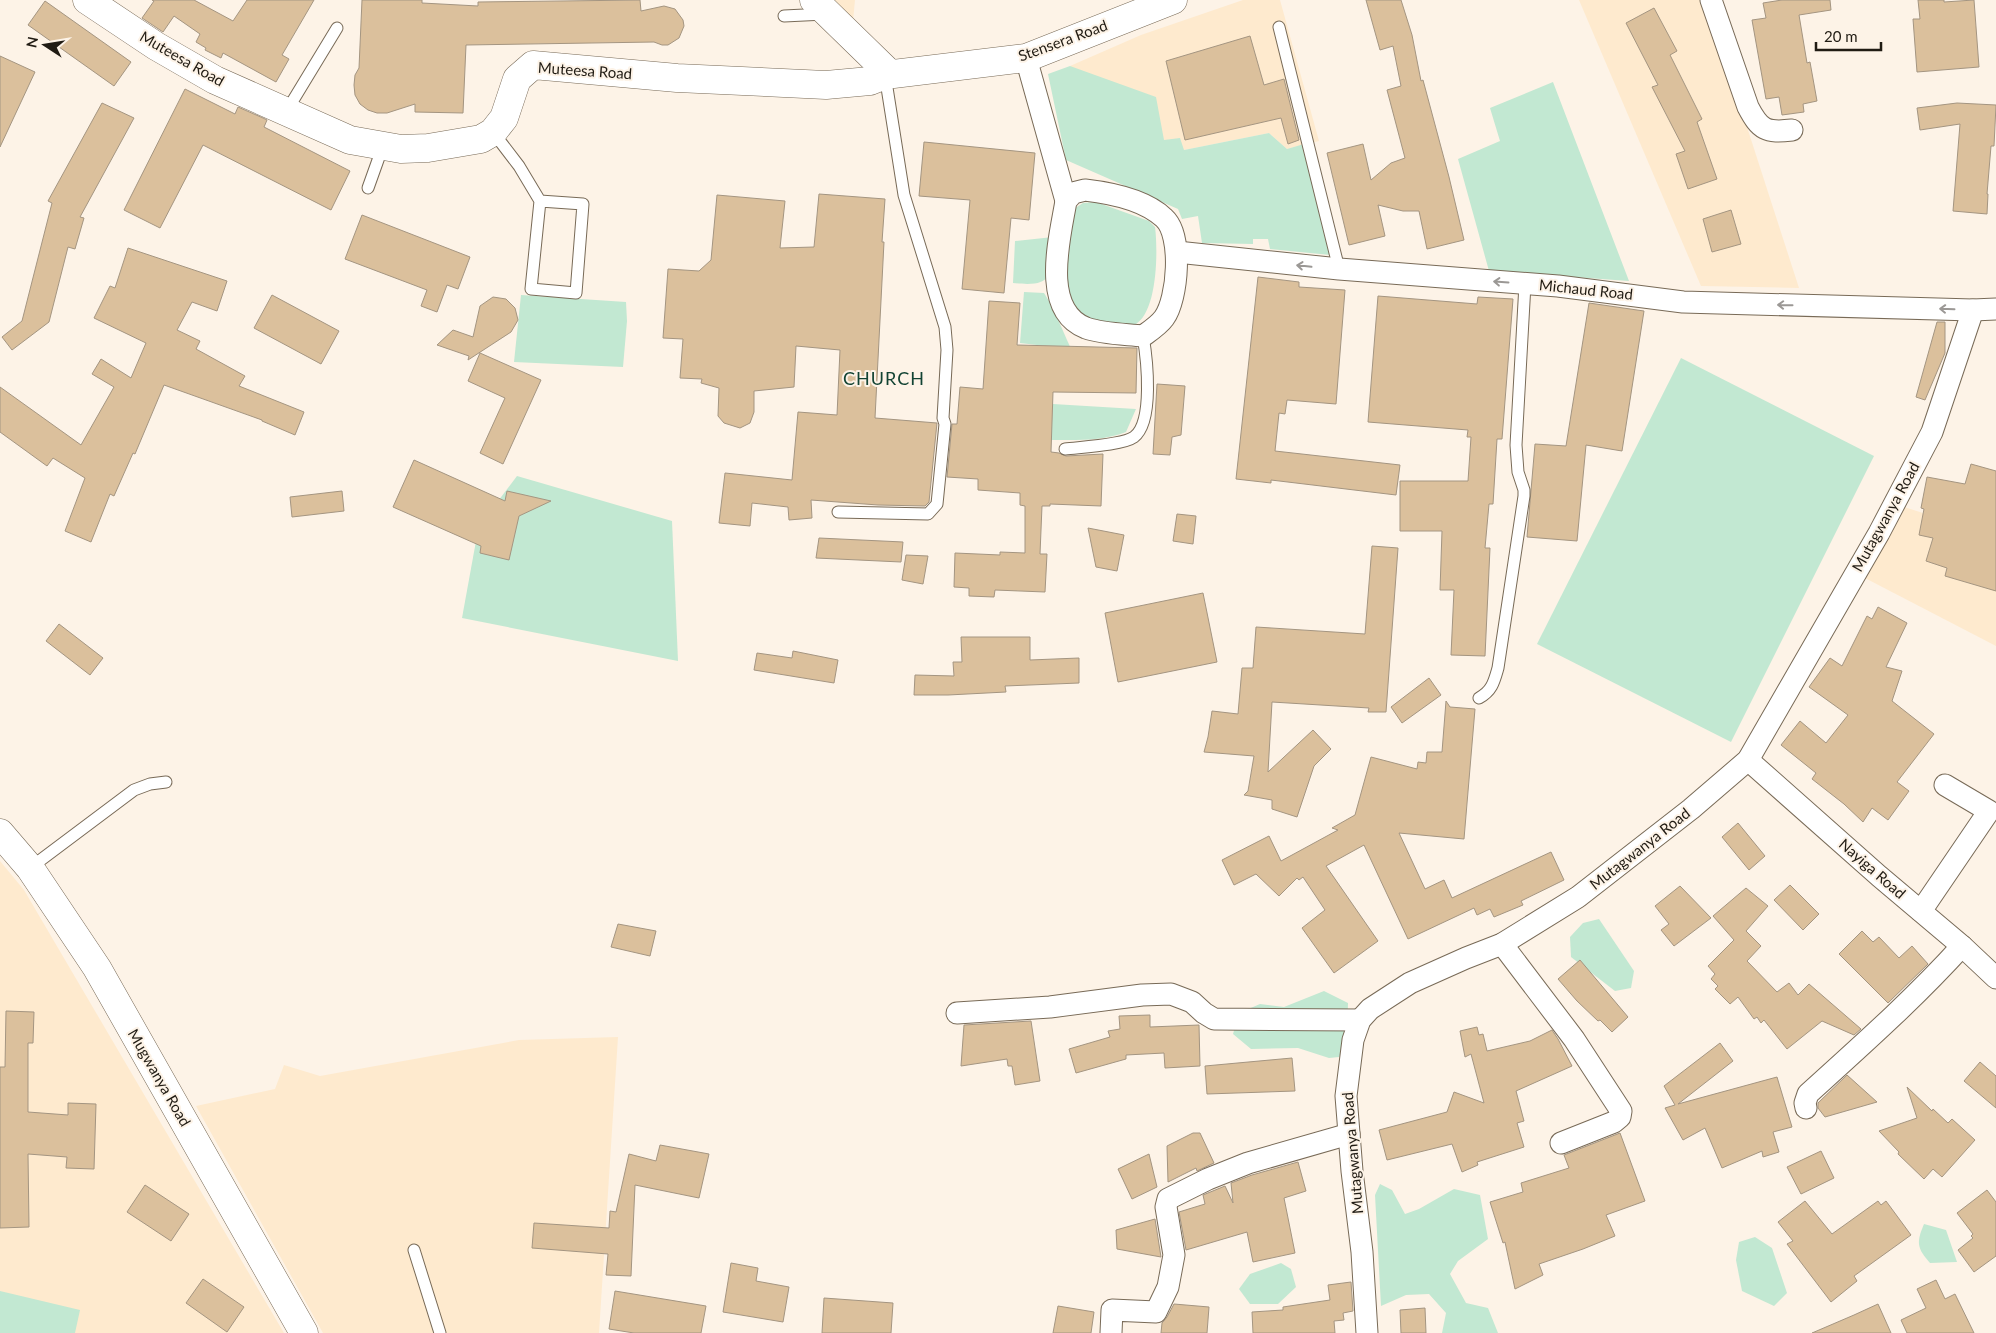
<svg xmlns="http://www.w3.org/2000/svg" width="1996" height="1333" viewBox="0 0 1996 1333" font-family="Lato,sans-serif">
  <rect width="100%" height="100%" fill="#fdf3e7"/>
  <g fill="#feeace">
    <polygon points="831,0 855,0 853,21"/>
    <polygon points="1243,0 1280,0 1319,141 1287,149 1269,133 1184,150 1164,141 1070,66 1141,35"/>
    <polygon points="1579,0 1706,0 1799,288 1701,286"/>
    <polygon points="1904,507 1996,536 1996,646 1863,577"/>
    <polygon points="0,861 24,890 284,1333 0,1333"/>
    <polygon points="618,1037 599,1333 323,1333 196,1106 275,1089 284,1065 320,1076 519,1040"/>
  </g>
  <g fill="#c2e8d2">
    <polygon points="1070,66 1156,97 1164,140 1180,138 1184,150 1269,133 1287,149 1304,144 1330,255 1270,249 1268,239 1253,239 1253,244 1202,243 1198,216 1182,219 1178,209 1066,160 1048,74"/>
    <polygon points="1553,82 1629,281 1489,271 1458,159 1500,141 1490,108"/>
    <path d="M 1096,202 L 1149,221 L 1155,227 C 1158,249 1158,314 1134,325 C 1122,330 1091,321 1077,318 L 1064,280 L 1072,210 L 1083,203 Z"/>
    <path d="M 1053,237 C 1050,273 1057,288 1013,283 L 1015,241 Z"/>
    <polygon points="1024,292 1044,293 1052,306 1071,349 1020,343"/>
    <polygon points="521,295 626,302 627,321 623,367 514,362"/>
    <polygon points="1681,358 1874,456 1731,742 1537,644"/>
    <path d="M 1053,404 L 1136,409 L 1126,432 C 1103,441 1079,440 1056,440 L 1050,440 Z"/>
    <polygon points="517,476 672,521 678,661 462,618 476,541 486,517"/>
    <polygon points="1599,919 1634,971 1631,988 1615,991 1571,957 1570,937 1583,923"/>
    <polygon points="1324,991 1348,1003 1347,1039 1339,1057 1329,1058 1298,1048 1251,1049 1233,1034 1239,1013 1260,1004 1284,1007"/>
    <polygon points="1380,1184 1392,1190 1405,1214 1419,1209 1454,1189 1480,1195 1488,1239 1458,1261 1450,1274 1466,1303 1488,1308 1498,1333 1442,1333 1446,1313 1429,1294 1406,1295 1381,1306 1375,1195"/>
    <path d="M 1924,1224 L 1946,1230 L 1957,1262 L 1930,1263 C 1917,1248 1916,1243 1924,1224 Z"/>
    <polygon points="1755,1237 1772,1248 1787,1293 1774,1306 1742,1291 1736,1260 1739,1242"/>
    <polygon points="1281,1263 1291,1269 1296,1287 1278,1304 1250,1304 1239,1289 1250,1274"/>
    <polygon points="0,1291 80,1310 75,1333 0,1333"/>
  </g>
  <g fill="#dbc09c" stroke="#a49581">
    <polygon points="152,0 194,0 233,21 247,0 314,0 282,55 289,59 276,82 223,53 221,58 205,50 206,48 196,42 200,34 174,16 163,32 142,18 154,1"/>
    <polygon points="362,0 422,0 422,3 478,6 478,2 640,0 641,11 664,6 675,9 683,20 684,26 679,38 668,45 662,45 654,42 466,45 463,113 415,112 415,104 387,113 377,113 368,110 360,104 355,95 354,85 355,75 359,68"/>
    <polygon points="1366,0 1401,0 1412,35 1421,81 1423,80 1449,177 1464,240 1427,249 1419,211 1403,211 1378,205 1385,236 1349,245 1327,153 1363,144 1371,180 1391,163 1405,158 1387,90 1401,86 1393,46 1380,50"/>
    <polygon points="1782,0 1830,0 1831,10 1799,15 1807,63 1810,62 1817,101 1803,104 1804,112 1782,115 1779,97 1766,99 1752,20 1766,18 1763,3"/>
    <polygon points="1918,0 1944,0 1944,2 1974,0 1979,67 1917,72 1913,19 1920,19"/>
    <polygon points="45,1 131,62 114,86 28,25"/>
    <polygon points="1654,8 1677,51 1670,55 1702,119 1697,122 1717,179 1688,189 1676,154 1685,151 1652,87 1658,85 1626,23"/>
    <polygon points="1250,36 1264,85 1284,79 1299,140 1288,144 1281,118 1185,140 1166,61"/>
    <polygon points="0,56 35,72 0,147"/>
    <polygon points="185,89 235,114 238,107 263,118 267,120 264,127 350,171 331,210 203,145 160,228 124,210"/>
    <polygon points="102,103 134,118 80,217 84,218 75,249 68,247 49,322 12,350 2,337 22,321 52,203 48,201"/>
    <polygon points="1957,103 1996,105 1994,146 1991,146 1987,194 1988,194 1987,214 1953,211 1960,124 1920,130 1917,108"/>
    <polygon points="924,142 1035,153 1029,220 1011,218 1004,293 962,289 970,200 919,196"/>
    <polygon points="819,194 885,199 882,242 884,242 875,418 937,423 929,502 925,506 878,505 811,500 812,518 789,520 788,507 752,503 750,526 719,523 725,473 792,480 798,412 837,415 840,350 796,346 794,387 754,391 754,412 750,423 740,428 724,423 718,416 719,388 701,383 702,379 680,378 683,339 663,338 668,269 699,271 711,260 717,195 785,201 780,248 814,247"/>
    <polygon points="1731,210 1741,244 1712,252 1703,219"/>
    <polygon points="362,215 470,257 458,289 447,285 437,312 421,306 427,290 345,259"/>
    <polygon points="128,248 227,281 217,311 192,302 177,330 200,341 196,349 245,376 239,386 304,412 295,435 262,421 262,420 164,385 135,454 133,453 114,496 110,494 91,542 65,531 85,478 53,458 47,466 0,432 0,387 81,445 114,387 92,374 101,359 131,378 146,343 94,318 110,286 115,288"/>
    <polygon points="1258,277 1299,282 1299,287 1345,290 1336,404 1287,400 1285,414 1279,413 1275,451 1400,465 1396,495 1271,480 1271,483 1236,479"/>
    <polygon points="272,295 339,331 321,364 254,328"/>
    <polygon points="1378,296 1477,304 1478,297 1513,299 1502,439 1497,439 1493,504 1489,504 1485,548 1490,548 1485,656 1451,655 1454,590 1440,590 1442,531 1400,531 1400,481 1468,481 1471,437 1467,437 1468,430 1368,422"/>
    <polygon points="493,297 506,299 515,308 518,320 511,332 468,360 469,356 437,345 453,330 473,337 480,306"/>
    <polygon points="989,301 1020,303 1017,345 1137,348 1136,393 1053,392 1051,452 1059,453 1066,456 1103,454 1101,506 1050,504 1050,506 1042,506 1040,554 1047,554 1045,592 995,590 994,597 969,596 969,588 954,587 955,553 1000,555 1000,552 1025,553 1025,506 1020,505 1020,493 978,490 978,479 947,477 952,424 957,424 960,387 983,389"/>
    <polygon points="1589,303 1644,311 1622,451 1586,445 1577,541 1527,537 1535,444 1566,446"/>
    <polygon points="1937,322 1945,322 1945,353 1925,400 1916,397"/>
    <polygon points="480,353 541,380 503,464 480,453 505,398 468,381"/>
    <polygon points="1157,384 1185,386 1181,435 1172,437 1170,455 1153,454"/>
    <polygon points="414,460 505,501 507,491 551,501 519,516 509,560 480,553 481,546 393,507"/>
    <polygon points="1971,464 1996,471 1996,591 1945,576 1947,568 1926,561 1933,538 1919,535 1924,509 1921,508 1927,477 1965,484"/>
    <polygon points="342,491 344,511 292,517 290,497"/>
    <polygon points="1177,514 1196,516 1193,544 1173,541"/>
    <polygon points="1088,528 1124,535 1117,571 1096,567"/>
    <polygon points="819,538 903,542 901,562 816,558"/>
    <polygon points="1372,546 1398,548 1386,712 1368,712 1369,708 1272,702 1268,772 1313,730 1331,749 1314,766 1297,817 1272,809 1272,800 1244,795 1248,791 1254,756 1204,752 1208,737 1212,711 1238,714 1242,668 1253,668 1256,627 1365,634"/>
    <polygon points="906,555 928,556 923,584 902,580"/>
    <polygon points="1203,593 1217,662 1118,682 1105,613"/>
    <polygon points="1878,607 1907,623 1886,667 1902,671 1892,701 1934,734 1897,782 1909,791 1888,820 1872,808 1863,822 1844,804 1812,779 1816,773 1781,745 1800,721 1826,743 1848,715 1809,687 1830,658 1842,666 1867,616 1872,619"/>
    <polygon points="59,624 103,658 90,675 46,641"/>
    <polygon points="961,637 1030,637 1030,660 1079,658 1079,683 1005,686 1006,692 948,695 914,695 915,675 954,676 953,662 962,662"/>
    <polygon points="793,651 838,660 834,683 754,670 757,653 792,658"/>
    <polygon points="1429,678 1441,695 1402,723 1391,707"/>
    <polygon points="1446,701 1450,707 1475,709 1464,839 1399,833 1425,889 1444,880 1452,898 1551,852 1564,880 1521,901 1523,905 1494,917 1490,909 1477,915 1474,908 1408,939 1364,845 1326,866 1378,941 1334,973 1302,928 1325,910 1303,877 1299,880 1297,878 1279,896 1256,874 1234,885 1222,860 1269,836 1281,861 1338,830 1332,828 1355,815 1371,757 1417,769 1418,762 1426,763 1427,752 1442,752"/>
    <polygon points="1738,823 1765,856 1749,870 1722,837"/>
    <polygon points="1790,885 1819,914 1803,930 1774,900"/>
    <polygon points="1680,886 1711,918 1674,946 1661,930 1669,924 1655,906"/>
    <polygon points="1746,888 1768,906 1746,931 1761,946 1747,961 1777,992 1789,983 1798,995 1809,984 1861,1029 1854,1035 1822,1021 1787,1049 1764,1020 1761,1023 1757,1017 1754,1019 1738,997 1730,1004 1715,989 1718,986 1711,979 1715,974 1708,966 1734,940 1713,916"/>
    <polygon points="618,924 656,931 650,956 611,947"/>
    <polygon points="1862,931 1873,942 1879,937 1899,958 1912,946 1928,964 1888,1003 1839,954"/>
    <polygon points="1580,960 1628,1017 1612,1032 1600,1020 1598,1021 1577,1001 1558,979"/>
    <polygon points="6,1011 34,1012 33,1043 28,1043 28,1112 68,1115 68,1103 96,1104 94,1169 66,1168 67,1157 28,1154 29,1227 0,1228 0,1067 5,1067"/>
    <polygon points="1150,1015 1150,1027 1199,1025 1200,1066 1165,1068 1164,1053 1126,1055 1126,1059 1076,1073 1069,1049 1110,1037 1108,1031 1120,1029 1119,1016"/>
    <polygon points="1031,1021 1040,1081 1015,1085 1012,1066 1008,1066 1007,1059 961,1066 964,1025"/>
    <polygon points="1477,1027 1479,1035 1483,1034 1487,1051 1530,1041 1552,1030 1558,1039 1572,1066 1516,1091 1524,1121 1517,1123 1524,1147 1477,1162 1478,1165 1462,1172 1452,1144 1387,1160 1379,1130 1447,1112 1454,1092 1484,1103 1471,1054 1465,1057 1460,1031"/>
    <polygon points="1720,1043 1733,1061 1678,1104 1777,1077 1792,1127 1773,1132 1779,1152 1763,1157 1762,1151 1722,1168 1705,1128 1683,1140 1665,1108 1675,1105 1664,1086"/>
    <polygon points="1292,1058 1295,1091 1207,1094 1205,1066"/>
    <polygon points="1980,1062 1996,1076 1996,1108 1964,1081"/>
    <polygon points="1847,1075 1877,1102 1825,1117 1818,1108 1818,1103"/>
    <polygon points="1907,1087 1932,1111 1933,1109 1948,1123 1952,1119 1975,1140 1942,1177 1933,1169 1924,1179 1898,1154 1899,1152 1879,1131 1917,1118"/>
    <polygon points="1193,1133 1200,1133 1214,1163 1197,1171 1196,1168 1168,1182 1167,1146"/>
    <polygon points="1620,1133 1645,1201 1606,1215 1615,1236 1583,1249 1539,1264 1543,1275 1515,1289 1505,1242 1503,1243 1490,1202 1523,1192 1521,1183 1569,1168 1564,1155"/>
    <polygon points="660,1145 709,1154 699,1198 635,1185 631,1276 606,1275 608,1254 532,1248 534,1223 609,1228 610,1211 616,1212 629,1154 656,1161"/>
    <polygon points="1821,1151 1834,1178 1801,1194 1787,1167"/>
    <polygon points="1149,1154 1157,1187 1132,1199 1118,1169"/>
    <polygon points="1298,1162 1306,1191 1284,1198 1295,1253 1253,1262 1247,1232 1186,1250 1179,1212 1205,1204 1203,1195 1225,1186 1233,1203 1231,1183 1252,1175"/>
    <polygon points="145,1185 189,1214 171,1241 127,1212"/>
    <polygon points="1987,1190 1996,1202 1996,1256 1974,1272 1958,1250 1973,1238 1971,1236 1973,1234 1957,1213"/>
    <polygon points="1805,1201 1832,1234 1878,1201 1881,1205 1886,1201 1911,1235 1854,1276 1857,1281 1831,1302 1787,1244 1793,1241 1778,1222"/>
    <polygon points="1155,1219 1161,1257 1117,1249 1116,1230"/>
    <polygon points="731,1263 758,1268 756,1281 789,1287 783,1322 723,1312"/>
    <polygon points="203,1279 244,1307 227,1332 186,1303"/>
    <polygon points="1936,1280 1945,1299 1955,1294 1974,1333 1907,1333 1901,1320 1926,1308 1917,1289"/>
    <polygon points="1351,1282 1353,1311 1343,1313 1344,1320 1334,1321 1335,1333 1253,1333 1252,1312 1283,1310 1283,1307 1330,1300 1328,1285"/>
    <polygon points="615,1291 706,1306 701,1333 634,1333 609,1329"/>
    <polygon points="824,1298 893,1303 891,1333 822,1333"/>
    <polygon points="1174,1304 1209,1307 1207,1333 1161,1333 1162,1323 1167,1317"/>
    <polygon points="1878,1304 1891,1333 1812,1333 1854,1315"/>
    <polygon points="1058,1306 1094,1312 1091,1333 1053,1333"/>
    <polygon points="1425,1308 1426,1333 1401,1333 1400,1310"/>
  </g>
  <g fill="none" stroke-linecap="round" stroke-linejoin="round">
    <defs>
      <g id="lane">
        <polyline points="784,16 825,14"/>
        <polyline points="1279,27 1339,269"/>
        <polyline points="286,112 337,28"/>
        <polyline points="493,132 519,166 540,201 531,289 576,293 583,204 540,201"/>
        <polyline points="368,188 383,146"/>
        <path d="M 1065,449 C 1081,447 1123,445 1134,437 C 1154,422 1147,359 1143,336"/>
        <polyline points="838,512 928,514 937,504 945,424 943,418 947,350 945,327 904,195 885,75"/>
        <path d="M 1479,698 C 1492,691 1494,682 1498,668 L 1524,496 L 1524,490 L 1518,472 L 1516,445 L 1525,284"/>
        <polyline points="30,868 134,790 150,784 166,782"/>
        <polyline points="414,1250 440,1333"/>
      </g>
      <g id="street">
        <path d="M 1711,0 L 1748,107 C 1760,130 1766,133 1792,130"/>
        <polyline points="1026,58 1066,201"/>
        <path d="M 1085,190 C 1111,193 1145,200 1164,218 C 1183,235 1178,299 1164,318 C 1159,325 1150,331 1143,336 C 1125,334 1103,334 1086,328 C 1040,310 1060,237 1066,201 L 1073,193 Z"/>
        <polyline points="1177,252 1339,269 1558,286 1683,302 1973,310 1996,309"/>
        <polyline points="1748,760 1879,876 1962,946 1996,978"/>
        <polyline points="1921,911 1989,811 1945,785"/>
        <polyline points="1502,944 1574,1039 1621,1111 1620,1117 1614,1122 1561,1143"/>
        <polyline points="957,1013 1050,1007 1142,995 1171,994 1192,1002 1204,1013 1214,1019 1360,1020"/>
        <path d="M 1806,1108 L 1805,1103 L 1808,1094 C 1861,1046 1914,999 1962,946"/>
        <polyline points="1111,1333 1112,1310 1156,1312 1168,1287 1174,1255 1166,1207 1168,1199 1208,1179 1248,1163 1349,1134"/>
        <polyline points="1367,1333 1362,1252 1352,1171 1346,1096 1353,1040 1360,1020 1370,1009 1410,983 1466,958 1502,944 1578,897 1691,809 1748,760 1879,533 1932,432 1973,310"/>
      </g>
      <g id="secondary">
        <polyline points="87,0 156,46 215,80 350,140 401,149 428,148 481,139 493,132 504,118 517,79 533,65 677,78 826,85 870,81 885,75 1026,58 1173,0"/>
        <polyline points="814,0 890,74"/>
        <polyline points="0,833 30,868 97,968 304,1333"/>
      </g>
    </defs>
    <use href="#lane" stroke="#786a57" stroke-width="13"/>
    <use href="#street" stroke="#786a57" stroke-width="23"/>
    <use href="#secondary" stroke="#786a57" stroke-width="29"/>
    <use href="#lane" stroke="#fff" stroke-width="11"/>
    <use href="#street" stroke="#fff" stroke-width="21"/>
    <use href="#secondary" stroke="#fff" stroke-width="28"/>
  </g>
  <defs><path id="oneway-shaft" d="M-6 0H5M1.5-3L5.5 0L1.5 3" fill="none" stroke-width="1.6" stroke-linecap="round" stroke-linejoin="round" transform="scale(1.25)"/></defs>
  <g stroke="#9b9895">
    <use href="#oneway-shaft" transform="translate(1304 266) rotate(-174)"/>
    <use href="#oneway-shaft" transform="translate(1501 282) rotate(-176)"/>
    <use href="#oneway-shaft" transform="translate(1785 305) rotate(-179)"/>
    <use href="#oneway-shaft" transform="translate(1947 309) rotate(-178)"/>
  </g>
  <g text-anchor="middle" stroke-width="4" stroke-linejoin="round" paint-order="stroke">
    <g font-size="15" fill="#201b13" stroke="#fdf3e7">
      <text transform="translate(1063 41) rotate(-20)" y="5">Stensera Road</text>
      <text transform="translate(182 59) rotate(30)" y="5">Muteesa Road</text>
      <text transform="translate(585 71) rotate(4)" y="5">Muteesa Road</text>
      <text transform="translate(1586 290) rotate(6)" y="5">Michaud Road</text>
      <text transform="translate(1886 517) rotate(-61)" y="5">Mutagwanya Road</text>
      <text transform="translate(1640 849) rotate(-38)" y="5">Mutagwanya Road</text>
      <text transform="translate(1872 869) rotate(41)" y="5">Nayiga Road</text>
      <text transform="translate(159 1078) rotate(60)" y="5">Mugwanya Road</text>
      <text transform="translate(1353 1153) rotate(-95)" y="5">Mutagwanya Road</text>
    </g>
    <g font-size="18" letter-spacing="1" fill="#124333" stroke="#fdf3e7">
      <text x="884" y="385">CHURCH</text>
    </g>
  </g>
  <g transform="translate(45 45) rotate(282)" stroke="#fdf3e7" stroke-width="4" paint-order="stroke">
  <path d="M0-4L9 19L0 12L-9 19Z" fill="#201b13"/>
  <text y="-8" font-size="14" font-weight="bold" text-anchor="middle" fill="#201b13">N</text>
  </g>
  <path d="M1816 42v8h65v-8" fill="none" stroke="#201b13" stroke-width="2.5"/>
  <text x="1824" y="42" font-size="15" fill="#201b13" stroke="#fdf3e7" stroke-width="4" paint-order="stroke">20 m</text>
</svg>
